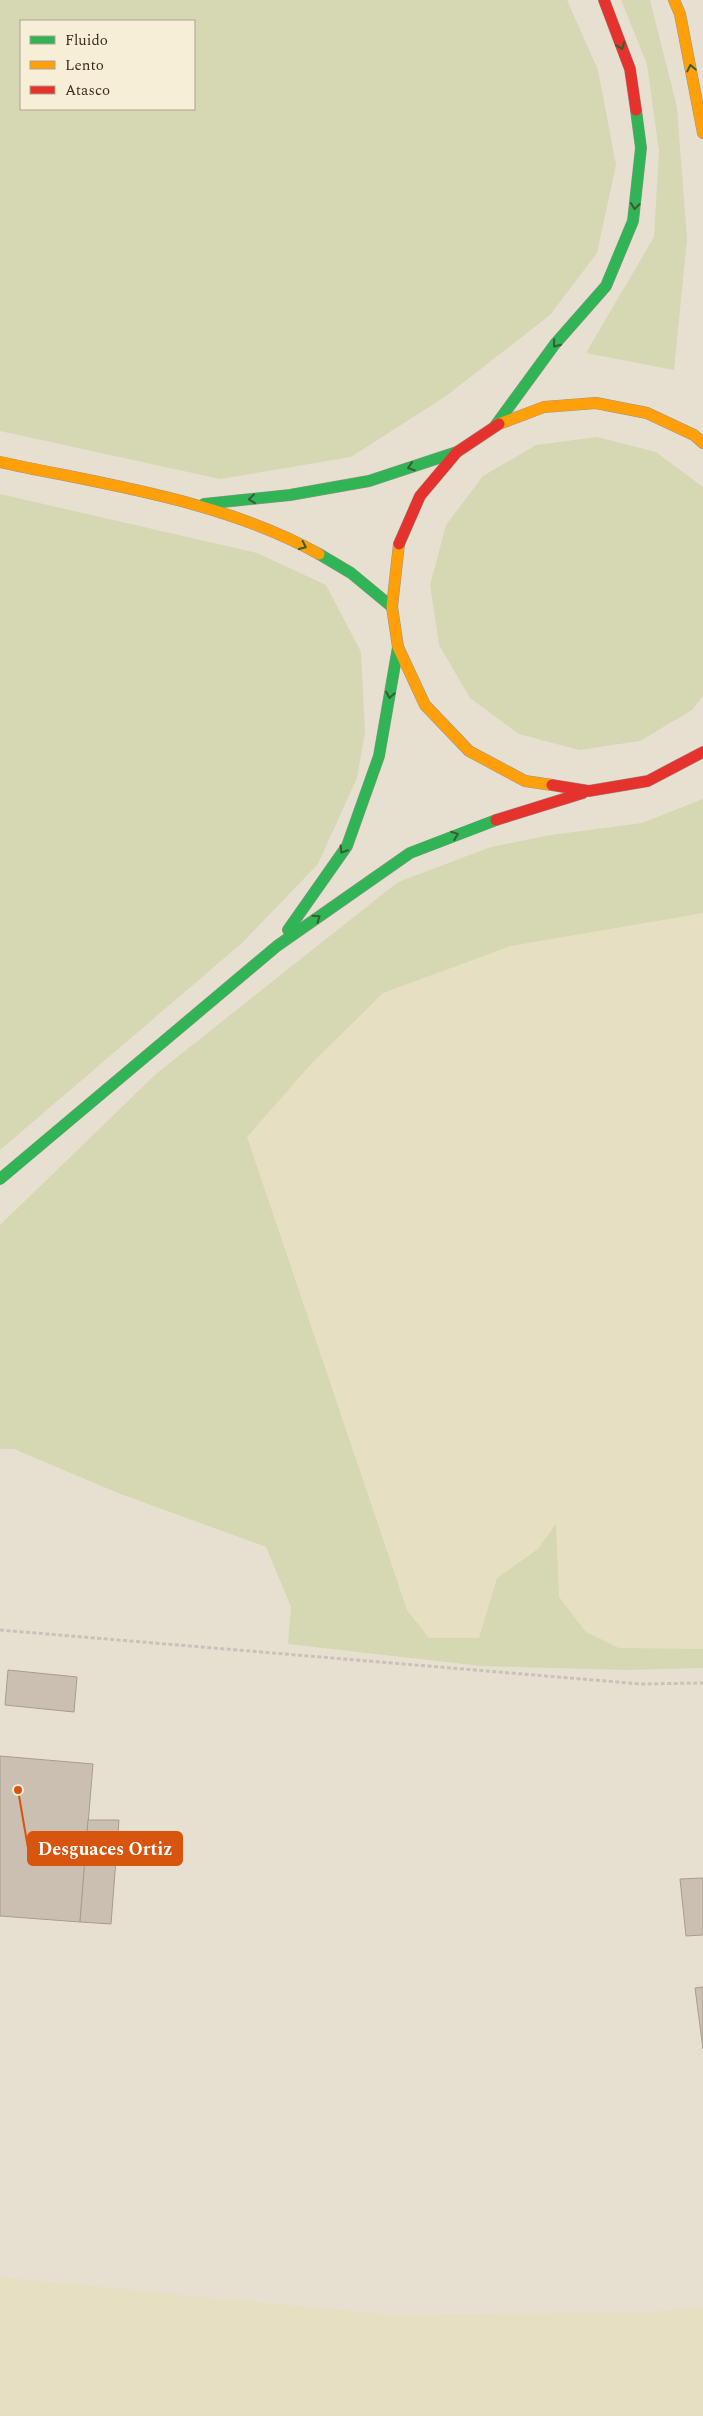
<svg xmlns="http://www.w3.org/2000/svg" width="703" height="2416" viewBox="0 0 703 2416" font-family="Spectral,serif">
  <rect width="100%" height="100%" fill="#e7e0d1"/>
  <g fill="#e6dfc2">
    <polygon points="703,913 703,1649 619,1648 586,1632 559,1597 556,1525 538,1549 497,1578 479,1638 429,1638 407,1610 246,1137 311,1064 383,993 511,946"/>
    <polygon points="0,2277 394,2315 647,2312 703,2307 703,2416 0,2416"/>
  </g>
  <g fill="#d6d7b3" fill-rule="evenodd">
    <path d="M 0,0 L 567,0 L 598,70 L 616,165 L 597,253 L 550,315 L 446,396 L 351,457 L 220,479 L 0,431 ZM 21,21 L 194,21 L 194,109 L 21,109 Z"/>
    <polygon points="621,0 650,0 677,107 687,239 674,370 586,353 654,237 659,151 647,64"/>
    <polygon points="597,437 656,452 703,487 703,696 692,710 640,741 579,750 519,734 470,698 439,645 430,585 446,525 483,476 536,445"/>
    <polygon points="0,494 257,553 326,585 361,652 365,732 357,778 318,864 242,943 0,1150"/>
    <polygon points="703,799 703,913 511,946 383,993 311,1064 247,1137 407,1610 429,1638 479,1638 497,1578 538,1549 556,1524 559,1597 586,1632 619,1648 703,1649 703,1668 626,1670 481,1666 288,1644 291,1607 266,1547 118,1493 14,1449 0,1449 0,1225 157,1073 398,882 491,847 551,835 642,823"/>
  </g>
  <g fill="#cbbfb2" stroke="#a89c90">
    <polygon points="8,1670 77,1677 74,1712 5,1705"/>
    <polygon points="0,1756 93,1764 80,1922 0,1916"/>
    <polygon points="88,1820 119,1820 111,1924 80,1922"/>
    <polygon points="703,1878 703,1935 686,1936 680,1879"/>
    <polygon points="703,1987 703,2049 695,1988"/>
  </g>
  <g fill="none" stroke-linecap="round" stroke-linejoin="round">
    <defs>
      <g id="fast">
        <polyline points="495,426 555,344 606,286 633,221 641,148 636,110"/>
        <polyline points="204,504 290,495 369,481 457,452"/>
        <polyline points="319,554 351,573 392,607"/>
        <polyline points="288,930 347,846 379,756 398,647"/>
        <polyline points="0,1179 277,946 410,853 496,820"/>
      </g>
      <g id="slow">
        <polyline points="674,0 680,14 703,133"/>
        <polyline points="499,424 544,407 596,403 647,413 694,435 703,443"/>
        <path d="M 0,462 C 107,485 222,500 319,554"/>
        <polyline points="399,544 392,607 398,647 425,705 469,751 525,781 552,785"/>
      </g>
      <g id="jam">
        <polyline points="604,0 630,69 636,110"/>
        <polyline points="399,544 420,496 457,452 499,424"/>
        <polyline points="552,785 589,791 648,781 703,752"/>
        <polyline points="496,820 583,793"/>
      </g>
    </defs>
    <use href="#fast" stroke="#9c958a" stroke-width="12"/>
    <use href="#slow" stroke="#9c958a" stroke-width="12"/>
    <use href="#jam" stroke="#9c958a" stroke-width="12"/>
    <polyline stroke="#c8c2b9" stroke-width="3" stroke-dasharray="4 2.5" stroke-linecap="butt" points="0,1630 641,1684 703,1683"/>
    <use href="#fast" stroke="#30b455" stroke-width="11"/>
    <use href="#slow" stroke="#ff9f0a" stroke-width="11"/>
    <use href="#jam" stroke="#e5322d" stroke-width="11"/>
  </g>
  <defs><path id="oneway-chevron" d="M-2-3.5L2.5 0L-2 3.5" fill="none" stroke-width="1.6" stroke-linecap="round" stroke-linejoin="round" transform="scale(1.25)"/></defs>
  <g stroke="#385d33">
    <use href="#oneway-chevron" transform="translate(621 46) rotate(69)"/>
    <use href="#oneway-chevron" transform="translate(691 68) rotate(-102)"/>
    <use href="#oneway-chevron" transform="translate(635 206) rotate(96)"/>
    <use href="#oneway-chevron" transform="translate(556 344) rotate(129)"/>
    <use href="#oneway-chevron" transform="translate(411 467) rotate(162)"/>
    <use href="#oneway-chevron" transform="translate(252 499) rotate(174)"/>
    <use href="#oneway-chevron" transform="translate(303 546) rotate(25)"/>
    <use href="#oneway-chevron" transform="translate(390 695) rotate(100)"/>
    <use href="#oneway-chevron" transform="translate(455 835) rotate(-21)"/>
    <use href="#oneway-chevron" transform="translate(343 850) rotate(122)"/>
    <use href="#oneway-chevron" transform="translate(317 918) rotate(-35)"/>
  </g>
  <path fill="none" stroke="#d7550e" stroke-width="2" d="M18 1790L28 1848"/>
  <circle fill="#d7550e" stroke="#f7eed8" stroke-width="2" cx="18" cy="1790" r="5"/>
  <rect fill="#d7550e" stroke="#d7550e" stroke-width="2" x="28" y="1832" width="154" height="33" rx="5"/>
  <g font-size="18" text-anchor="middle" font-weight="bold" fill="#fff">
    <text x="105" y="1855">Desguaces Ortiz</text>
  </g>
  <rect x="20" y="20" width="175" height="90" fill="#f7eed8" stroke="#ada18e"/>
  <rect x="30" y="36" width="25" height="8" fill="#30b455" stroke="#ada18e"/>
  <text x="65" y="45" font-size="15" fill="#3d2e20">Fluido</text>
  <rect x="30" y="61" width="25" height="8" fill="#ff9f0a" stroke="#ada18e"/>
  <text x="65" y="70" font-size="15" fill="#3d2e20">Lento</text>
  <rect x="30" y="86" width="25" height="8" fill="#e5322d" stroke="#ada18e"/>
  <text x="65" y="95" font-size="15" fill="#3d2e20">Atasco</text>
</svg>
